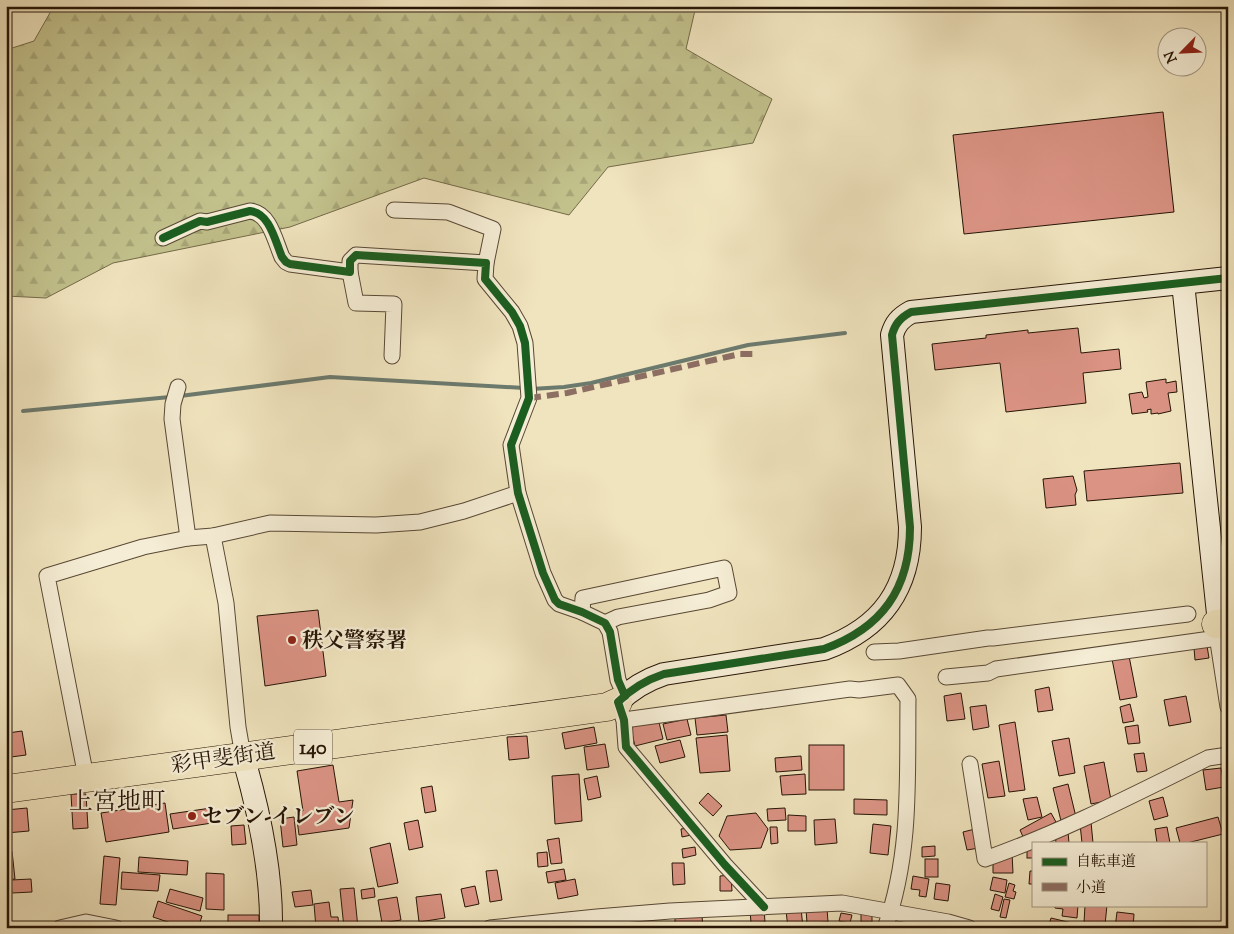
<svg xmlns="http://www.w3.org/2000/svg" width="1234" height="934" viewBox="0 0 1234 934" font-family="'Sorts Mill Goudy','Noto Serif JP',serif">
  <defs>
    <pattern id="forest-firs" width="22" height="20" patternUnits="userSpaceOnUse" patternTransform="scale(1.25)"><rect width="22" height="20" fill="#c2c18c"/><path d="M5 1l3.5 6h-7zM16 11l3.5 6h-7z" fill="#a7a577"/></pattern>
  </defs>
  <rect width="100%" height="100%" fill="#f0e4be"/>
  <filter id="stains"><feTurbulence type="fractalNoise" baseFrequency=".004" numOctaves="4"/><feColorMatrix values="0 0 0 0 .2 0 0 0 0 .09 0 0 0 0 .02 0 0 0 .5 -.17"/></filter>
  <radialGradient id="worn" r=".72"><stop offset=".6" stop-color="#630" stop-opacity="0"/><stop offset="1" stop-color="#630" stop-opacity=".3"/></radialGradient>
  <polygon fill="url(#forest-firs)" stroke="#746a49" points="56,6 696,6 686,49 772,99 753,143 608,167 569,215 424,178 290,227 113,263 46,298 6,296 6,50 34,41 51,11"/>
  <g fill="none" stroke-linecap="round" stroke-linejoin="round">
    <g stroke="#6c7a6e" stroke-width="4">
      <polyline points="531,389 564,387 591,383 748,345 845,333"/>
      <polyline points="180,396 330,377 524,388"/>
      <polyline points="23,411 170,397"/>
    </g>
  </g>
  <g fill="#db9384" stroke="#261406">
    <polygon points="1163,112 1174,212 964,234 953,135"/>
    <polygon points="1078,328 1081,353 1119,349 1121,369 1083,373 1086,403 1006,412 1000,363 935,370 932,344 986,338 986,335 1028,330 1028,333"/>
    <polygon points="1166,379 1166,383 1176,381 1177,392 1168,393 1171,411 1158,414 1158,413 1151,414 1151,409 1147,410 1148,412 1132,414 1129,394 1142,392 1144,398 1148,397 1146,382"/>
    <polygon points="1180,463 1183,493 1087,501 1084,471"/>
    <polygon points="1073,476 1077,490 1075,495 1076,505 1046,508 1043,479"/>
    <polygon points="318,610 326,676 265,686 257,616"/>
    <polygon points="1207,646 1209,658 1195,660 1194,648"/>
    <polygon points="1129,656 1137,697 1120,700 1112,659"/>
    <polygon points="1049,687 1053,710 1038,712 1035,690"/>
    <polygon points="961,693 965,719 947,721 944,696"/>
    <polygon points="1186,696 1191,722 1169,726 1164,700"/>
    <polygon points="1130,704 1134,721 1123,723 1120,707"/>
    <polygon points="986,705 989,727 973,730 970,707"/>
    <polygon points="726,715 728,732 697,735 695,718"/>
    <polygon points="658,718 663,739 635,746 630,725"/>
    <polygon points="687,719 691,735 667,740 663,724"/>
    <polygon points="1015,722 1025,790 1009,792 999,725"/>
    <polygon points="1138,725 1140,743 1128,744 1125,727"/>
    <polygon points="594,727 597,743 565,749 562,733"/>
    <polygon points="22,731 26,755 11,757 8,733"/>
    <polygon points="727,735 730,771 700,773 696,738"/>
    <polygon points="527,736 529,758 509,760 507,737"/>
    <polygon points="1069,738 1075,773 1059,776 1052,741"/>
    <polygon points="680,740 685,757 660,763 655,746"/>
    <polygon points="605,744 609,767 587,770 584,747"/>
    <rect x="809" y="745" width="35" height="45"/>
    <polygon points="1144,753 1147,771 1137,772 1134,754"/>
    <polygon points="801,756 802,770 776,772 775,758"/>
    <polygon points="999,761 1005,796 988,798 982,764"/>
    <polygon points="1104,762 1111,800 1091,804 1084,766"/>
    <polygon points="333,765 339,802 353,800 349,828 299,835 296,812 303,811 297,771"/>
    <polygon points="1221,768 1224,787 1206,790 1203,770"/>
    <polygon points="579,774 582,821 555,824 552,776"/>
    <polygon points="805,774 806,794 782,795 780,776"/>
    <polygon points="597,776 601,797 588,800 584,779"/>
    <polygon points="1068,784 1076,817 1061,821 1053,788"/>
    <polygon points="432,786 436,811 425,813 421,788"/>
    <polygon points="708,793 722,806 713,816 699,803"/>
    <polygon points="71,794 86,794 88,828 73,829"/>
    <polygon points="1037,797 1042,817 1028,820 1023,799"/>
    <polygon points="1163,797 1168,816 1154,820 1149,801"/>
    <polygon points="854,799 887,800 887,815 854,814"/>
    <polygon points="165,803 169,832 106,842 101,813"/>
    <polygon points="27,808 29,831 6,833 6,810"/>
    <polygon points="211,808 212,823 173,829 170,814"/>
    <polygon points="785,808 786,820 768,821 767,809"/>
    <polygon points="756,813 768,829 761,848 730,850 719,836 727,816"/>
    <polygon points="1051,813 1056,822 1024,839 1020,830"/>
    <polygon points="788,815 806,816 806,831 788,831"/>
    <polygon points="294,817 297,845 283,847 280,819"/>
    <polygon points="1218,817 1223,834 1187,843 1180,843 1176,828"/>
    <polygon points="835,819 837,843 815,845 814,820"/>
    <polygon points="418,820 423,847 409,850 404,823"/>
    <polygon points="1091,822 1093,843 1082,843 1080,824"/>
    <polygon points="873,824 891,826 888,855 870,853"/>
    <polygon points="244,825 246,844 232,845 231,826"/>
    <polygon points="695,827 696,834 682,837 681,829"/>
    <polygon points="770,827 777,827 778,843 771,844"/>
    <polygon points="1167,827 1170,843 1157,843 1155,829"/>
    <polygon points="975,829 979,848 967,850 963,832"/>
    <polygon points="1068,832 1069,843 1056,843 1055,833"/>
    <polygon points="559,838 562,863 551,864 547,840"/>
    <polygon points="390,843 398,883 378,887 370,848"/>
    <rect x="1027" y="845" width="6" height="13"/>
    <polygon points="935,846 935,856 922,857 922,847"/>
    <polygon points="695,847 696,855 683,858 682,849"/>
    <polygon points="12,851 15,879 6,880 6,852"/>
    <polygon points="547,852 548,866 538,867 537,853"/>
    <polygon points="1012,853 1013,873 993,873 993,859"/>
    <polygon points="104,856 120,858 116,905 100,904"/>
    <polygon points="139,857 188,861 187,875 138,872"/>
    <rect x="925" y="859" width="13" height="18"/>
    <polygon points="672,863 684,863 685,884 673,885"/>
    <polygon points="564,869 566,880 548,883 546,872"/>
    <polygon points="497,870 502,900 490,902 486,871"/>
    <polygon points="1030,871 1033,871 1033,884 1029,884"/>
    <polygon points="122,872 160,875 158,891 121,889"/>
    <polygon points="206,873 224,874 224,910 206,909"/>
    <polygon points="731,875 732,891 720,891 720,876"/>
    <polygon points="913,876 929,879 926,897 919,896 920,890 911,889"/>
    <polygon points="993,877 1007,880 1005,893 990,890"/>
    <polygon points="31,879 32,892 12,893 11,880"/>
    <polygon points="575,879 578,895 558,899 555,883"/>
    <polygon points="936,883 950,885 948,901 934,899"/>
    <polygon points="1009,883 1015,885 1013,891 1016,892 1014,899 1005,897"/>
    <polygon points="475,886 479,904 465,907 461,889"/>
    <polygon points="354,888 358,928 344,928 340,889"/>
    <polygon points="374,888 375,897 362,899 361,890"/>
    <polygon points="170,889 203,898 200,911 166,902"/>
    <polygon points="311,890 313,905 295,907 292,892"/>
    <polygon points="441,894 445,918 419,922 416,897"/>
    <polygon points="995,894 1003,897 999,911 991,909"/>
    <polygon points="397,897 401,920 382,923 378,900"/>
    <polygon points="1004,899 1010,900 1006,918 1000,917"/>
    <polygon points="158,901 202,916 198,928 186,928 153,917"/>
    <polygon points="329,902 331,917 338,917 339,927 316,928 314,904"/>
    <polygon points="1055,905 1078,905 1077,918 1062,916 1063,909 1055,908"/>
    <polygon points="1085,905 1107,905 1105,925 1084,923"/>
    <polygon points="827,908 828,922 807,923 806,909"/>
    <polygon points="764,909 765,922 751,923 750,910"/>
    <polygon points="801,909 803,927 788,928 786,911"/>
    <polygon points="872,912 872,922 861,922 861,913"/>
    <polygon points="1117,912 1134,914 1133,928 1115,928"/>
    <polygon points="841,913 852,915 850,923 839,921"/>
    <rect x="228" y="915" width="31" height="13"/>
    <polygon points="702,916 703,928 675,928 675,918"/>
    <polygon points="1051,918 1076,924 1075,928 1048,928"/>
    <polygon points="624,923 625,928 609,928 609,925"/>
  </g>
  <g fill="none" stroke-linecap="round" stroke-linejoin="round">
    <defs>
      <g id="street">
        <polyline points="394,210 448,212 493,229 486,263"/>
        <path d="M 163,238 L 200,221 L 207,222 L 250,211 C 270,213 275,241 282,257 L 286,262 L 290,264 L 350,272 L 350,261 L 356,255 L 486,263 L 485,279 L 512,312 L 520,326 L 525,343 L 529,398 L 511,445 L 518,493 L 543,573 L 555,600 L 559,604 L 582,612 L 605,623 L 610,632 L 618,680 L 625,696"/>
        <polyline points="350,272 356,303 394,304 392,356"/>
        <polyline points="178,387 173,404 172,419 188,538"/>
        <polyline points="213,536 226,603 238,727 243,756"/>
        <polyline points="582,612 583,598 724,568 729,593 709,600 618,617 605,623"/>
        <polyline points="1216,629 1228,707"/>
        <polyline points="874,652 899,651 988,638 993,638 1188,614"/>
        <polyline points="946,677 988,673 996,669 1218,638"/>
        <polyline points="621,712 624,720 626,747 725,865 764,907"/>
        <path d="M 624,720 L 850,689 L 859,690 L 898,685 L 908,699 C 907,776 912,853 885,928"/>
        <path d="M 970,764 L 985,859 C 1062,832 1135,794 1208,758 L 1228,755"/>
        <polyline points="86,777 47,576 143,547 188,538 213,536 270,523 376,525 420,522 464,511 518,493"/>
        <polyline points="60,928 86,922 116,928"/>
        <polyline points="490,928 597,917 670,911 842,903 948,922 969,928"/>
      </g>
      <g id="secondary">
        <polyline points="1183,283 1219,623"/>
        <path d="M 618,702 C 631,689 646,680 664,674 L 824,649 C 882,628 910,589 910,527 L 892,335 C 895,324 900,318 911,312 L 1228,278"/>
        <path d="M 243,756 C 259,811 272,870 271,928"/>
      </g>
      <g id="highway">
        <polyline points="1216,624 1228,622"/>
        <polyline points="6,789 607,707 618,702"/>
      </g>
    </defs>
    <use href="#street" stroke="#584834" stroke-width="17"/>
    <use href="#secondary" stroke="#261406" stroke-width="24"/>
    <use href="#highway" stroke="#261406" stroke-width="29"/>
    <use href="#street" stroke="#f5edd5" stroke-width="15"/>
    <use href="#secondary" stroke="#f5edd5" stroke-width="22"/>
    <use href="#highway" stroke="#f0e4be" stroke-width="28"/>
    <polyline stroke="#8d6e63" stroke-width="6" stroke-dasharray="12 6" stroke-linecap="butt" points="529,398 567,393 740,354 755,354"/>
    <defs>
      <g id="cycleway">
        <path d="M 163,238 L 200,221 L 207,222 L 250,211 C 270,213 275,241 282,257 L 286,262 L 290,264 L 350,272 L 350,261 L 356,255 L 486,263 L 485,279 L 512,312 L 520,326 L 525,343 L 529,398 L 511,445 L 518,493 L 543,573 L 555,600 L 559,604 L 582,612 L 605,623 L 610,632 L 618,680 L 625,696"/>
        <path d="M 764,907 L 725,865 L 626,747 L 624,720 L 618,702 C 631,689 646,680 664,674 L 824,649 C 882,628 910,589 910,527 L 892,335 C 895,324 900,318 911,312 L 1228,278"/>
      </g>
    </defs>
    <use href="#cycleway" stroke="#f5edd5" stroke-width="11"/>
    <use href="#cycleway" stroke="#1b5e20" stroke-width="8"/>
  </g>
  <g fill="#8f2418" stroke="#f5edd5" stroke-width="2">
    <circle cx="292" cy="640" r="5"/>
    <circle cx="192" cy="816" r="5"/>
  </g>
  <g text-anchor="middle" stroke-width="4.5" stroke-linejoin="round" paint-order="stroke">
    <rect fill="#f5edd5" stroke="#645544" stroke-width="1" x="294" y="729.5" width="38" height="35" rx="4"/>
    <g font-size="20" font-weight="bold" fill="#261406">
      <text x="313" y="754">140</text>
    </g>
    <g font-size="21" font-weight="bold" fill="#261406" stroke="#f5edd5" text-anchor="start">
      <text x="302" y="647">秩父警察署</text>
      <text x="202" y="823">セブン-イレブン</text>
    </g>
    <g font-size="21" fill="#261406" stroke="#f5edd5">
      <text transform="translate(223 758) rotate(-8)" y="7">彩甲斐街道</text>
    </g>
    <g font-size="24" fill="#261406" stroke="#f5edd5">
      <text x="117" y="809">上宮地町</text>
    </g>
  </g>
  <rect width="1234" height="934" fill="none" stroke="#f0e4be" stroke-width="25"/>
  <rect x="8" y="8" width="1219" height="919" fill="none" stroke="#261406" stroke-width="2.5"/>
  <rect x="12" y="12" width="1209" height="909" fill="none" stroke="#261406"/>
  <rect x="1032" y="842" width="175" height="65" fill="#f5edd5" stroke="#a29682"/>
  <rect x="1042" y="858" width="25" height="8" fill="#1b5e20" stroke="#a29682"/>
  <text x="1076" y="866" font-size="15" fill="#261406">自転車道</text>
  <rect x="1042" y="883" width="25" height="8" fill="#8d6e63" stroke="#a29682"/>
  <text x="1076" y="892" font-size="15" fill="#261406">小道</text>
  <g transform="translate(1182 52) rotate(246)"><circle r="24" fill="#f5edd5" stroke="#a29682"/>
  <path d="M0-4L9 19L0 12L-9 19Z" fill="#8f2418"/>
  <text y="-8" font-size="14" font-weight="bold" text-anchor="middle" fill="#261406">N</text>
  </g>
  <rect width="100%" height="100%" filter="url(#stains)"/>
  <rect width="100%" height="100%" fill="url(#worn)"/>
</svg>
